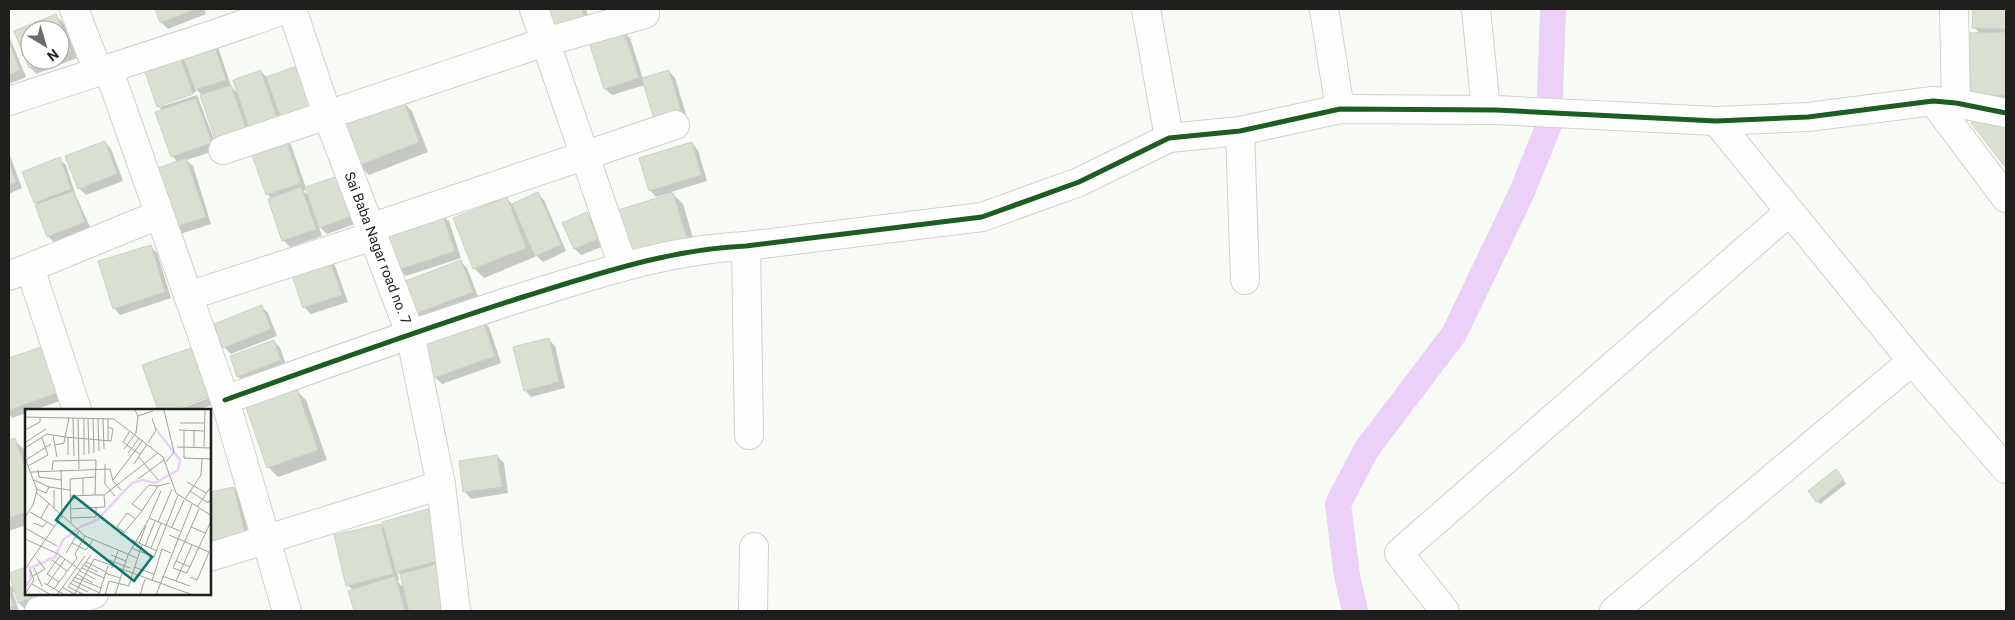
<svg xmlns="http://www.w3.org/2000/svg" width="2015" height="620" viewBox="0 0 2015 620" font-family="Roboto,sans-serif">
  <rect width="100%" height="100%" fill="#f8faf5"/>
  <g fill="#0003" fill-rule="evenodd">
    <polygon points="156,9 204,9 206,14 168,29 161,22"/>
    <polygon points="544,9 586,9 590,22 557,33"/>
    <polygon points="1975,9 2006,9 2006,101 1978,102 1980,34 1974,27"/>
    <path d="M 56,16 L 63,22 L 77,58 L 36,74 L 30,67 L 15,32 ZM 30,30 L 60,30 L 60,60 L 30,60 Z"/>
    <polygon points="623,32 630,38 643,79 669,71 675,78 688,121 663,129 645,85 612,95 605,89 590,42"/>
    <polygon points="9,36 26,77 9,84"/>
    <polygon points="218,47 231,86 239,95 261,71 267,78 318,106 252,135 195,89 196,92 160,105 160,107 197,95 218,150 186,160 193,166 211,224 177,235 178,162 172,156 163,111 158,106 144,64"/>
    <polygon points="402,101 412,111 428,152 369,175 359,165"/>
    <path d="M 285,139 L 291,145 L 306,188 L 345,184 L 358,223 L 327,234 L 318,225 L 322,236 L 290,247 L 283,240 L 272,199 L 267,194 ZM 307,189 L 311,198 L 303,191 Z"/>
    <polygon points="105,142 111,149 123,181 86,195 79,188"/>
    <polygon points="692,144 698,150 707,181 671,192 683,204 696,248 641,266 671,195 670,193 656,197 650,190"/>
    <polygon points="9,153 22,188 9,194"/>
    <polygon points="59,159 66,165 76,196 91,229 55,243 48,236 38,205 35,202"/>
    <polygon points="538,194 544,200 566,251 543,262 533,252 535,257 484,278 474,268 507,199 513,205"/>
    <polygon points="587,214 593,221 604,246 581,255 575,249"/>
    <polygon points="442,215 449,221 461,258 406,276 400,270"/>
    <polygon points="150,246 157,253 171,298 120,315 114,308"/>
    <polygon points="328,257 334,263 348,302 311,314 304,307"/>
    <polygon points="460,261 467,268 479,299 419,321 401,284"/>
    <polygon points="262,307 268,313 277,336 231,354 224,347"/>
    <polygon points="482,320 489,327 501,363 442,384 435,377"/>
    <polygon points="548,339 555,346 565,388 531,397 525,390"/>
    <polygon points="274,341 280,348 287,367 245,383 238,377"/>
    <path d="M 40,348 L 47,355 L 63,400 L 34,410 L 26,410 L 26,413 L 12,418 L 9,414 L 9,359 ZM 42,354 L 45,354 L 60,398 L 58,399 Z"/>
    <polygon points="191,349 197,356 211,395 169,410 159,410"/>
    <polygon points="296,390 306,400 327,460 278,477 268,467"/>
    <polygon points="212,397 215,404 197,410 176,410"/>
    <polygon points="14,440 24,449 26,455 26,525 9,531 9,442"/>
    <polygon points="497,456 504,463 508,493 471,499 465,492 460,462"/>
    <polygon points="1839,474 1846,484 1820,504 1817,501"/>
    <polygon points="234,488 241,495 252,544 210,494"/>
    <path d="M 430,509 L 457,611 L 355,611 L 349,592 L 353,590 L 347,585 L 381,525 L 386,530 ZM 397,571 L 401,576 L 404,588 L 397,581 L 399,580 Z"/>
    <polygon points="26,568 26,594 65,595 25,609 19,603 15,592 13,593 19,611 9,611 9,584 14,589 9,574"/>
  </g>
  <g fill="none" stroke-linecap="round" stroke-linejoin="round">
    <polyline stroke="#ebd1f8" stroke-width="26" points="1355,611 1347,576 1338,504 1366,450 1454,334 1522,192 1549,125 1553,9"/>
  </g>
  <g fill="#dae0d1" stroke="#cdcfcb">
    <polygon points="155,9 196,9 160,23"/>
    <polygon points="543,9 582,9 584,16 549,27"/>
    <polygon points="1973,9 2006,9 2006,29 1972,28"/>
    <polygon points="56,14 71,51 60,55 60,30 30,30 30,60 48,60 29,68 14,31"/>
    <polygon points="623,30 639,78 604,89 589,42"/>
    <polygon points="2005,32 2005,95 1970,96 1970,33"/>
    <polygon points="212,38 226,80 195,90 181,50"/>
    <polygon points="9,42 20,70 9,75"/>
    <polygon points="178,51 193,94 157,107 142,63"/>
    <polygon points="300,65 315,109 282,121 266,77"/>
    <polygon points="261,70 277,118 249,128 233,80"/>
    <polygon points="669,70 682,114 655,123 642,78"/>
    <polygon points="231,85 246,128 215,139 200,95"/>
    <polygon points="196,98 212,143 171,157 155,112"/>
    <polygon points="403,99 419,142 358,166 342,123"/>
    <polygon points="1976,119 2006,125 2006,168 1971,123"/>
    <polygon points="285,137 301,183 266,195 250,149"/>
    <polygon points="105,141 117,174 78,189 65,156"/>
    <polygon points="692,142 701,175 649,191 639,158"/>
    <polygon points="60,157 71,189 34,203 22,172"/>
    <polygon points="186,158 206,217 169,229 150,171"/>
    <polygon points="9,162 16,182 9,185"/>
    <polygon points="338,176 352,216 319,228 305,187"/>
    <polygon points="301,187 316,229 282,241 268,199"/>
    <polygon points="73,191 85,222 47,237 35,205"/>
    <polygon points="538,192 561,245 535,256 512,204"/>
    <polygon points="673,193 687,238 630,257 615,211"/>
    <polygon points="507,197 526,248 473,269 453,218"/>
    <polygon points="587,212 598,239 574,249 562,223"/>
    <polygon points="442,213 455,251 398,270 386,232"/>
    <polygon points="151,245 165,292 113,309 98,261"/>
    <polygon points="328,255 342,295 303,308 290,269"/>
    <polygon points="461,260 473,292 412,315 400,283"/>
    <polygon points="262,305 271,329 223,348 214,324"/>
    <polygon points="482,319 495,356 434,378 421,340"/>
    <polygon points="549,338 559,382 524,391 513,347"/>
    <polygon points="274,340 281,360 237,377 230,356"/>
    <polygon points="41,347 57,393 9,410 9,358"/>
    <polygon points="191,348 209,397 172,410 158,410 142,365"/>
    <polygon points="297,389 318,450 267,468 246,407"/>
    <polygon points="15,438 26,471 26,512 9,518 9,440"/>
    <polygon points="497,455 502,487 463,492 459,461"/>
    <polygon points="1836,469 1844,480 1816,502 1808,491"/>
    <polygon points="234,487 246,538 210,546 210,492"/>
    <polygon points="431,508 445,559 396,572 382,522"/>
    <polygon points="381,524 393,574 346,586 334,535"/>
    <polygon points="440,563 448,611 409,611 400,574"/>
    <polygon points="26,567 26,594 45,594 18,603 9,573"/>
    <polygon points="395,576 405,611 354,611 348,591"/>
    <polygon points="9,592 14,606 9,608"/>
  </g>
  <g fill="none" stroke-linecap="round" stroke-linejoin="round">
    <defs>
      <g id="minor">
        <polyline points="74,9 98,71"/>
        <polyline points="292,9 328,117 410,333 441,485 456,611"/>
        <polyline points="534,9 623,266"/>
        <polyline points="1146,9 1169,138"/>
        <polyline points="1324,9 1340,109"/>
        <polyline points="1476,9 1486,110"/>
        <polyline points="1954,9 1956,103"/>
        <polyline points="108,68 225,400 287,611"/>
        <path d="M 9,101 C 101,70 194,43 286,9"/>
        <polyline points="1933,101 2006,198"/>
        <polyline points="1716,121 1912,361 2006,469"/>
        <polyline points="1240,131 1245,280"/>
        <polyline points="223,150 545,42 645,14"/>
        <polyline points="370,228 675,125"/>
        <polyline points="746,246 749,435"/>
        <polyline points="30,268 77,410"/>
        <polyline points="9,276 158,215"/>
        <polyline points="188,296 373,236"/>
        <path d="M 225,400 C 325,364 425,328 526,296 C 598,274 670,249 746,246 L 982,217 L 1079,182 L 1169,138 L 1240,131 L 1340,109 L 1496,110 L 1716,121 L 1808,117 L 1933,101 L 1956,103 L 2006,113"/>
        <polyline points="210,557 441,485"/>
        <polyline points="39,611 94,594"/>
        <polyline points="753,611 754,547"/>
        <polyline points="1445,611 1399,553 1789,212"/>
        <polyline points="1614,611 1912,361"/>
      </g>
    </defs>
    <use href="#minor" stroke="#d0d1ce" stroke-width="30"/>
    <use href="#minor" stroke="#fefefe" stroke-width="28"/>
    <defs>
      <path id="cycleway" d="M 225,400 C 325,364 425,328 526,296 C 598,274 670,249 746,246 L 982,217 L 1079,182 L 1169,138 L 1240,131 L 1340,109 L 1496,110 L 1716,121 L 1808,117 L 1933,101 L 1956,103 L 2006,113"/>
    </defs>
    <use href="#cycleway" stroke="#fff" stroke-width="8"/>
    <use href="#cycleway" stroke="#1b5e20" stroke-width="5"/>
  </g>
  <g text-anchor="middle" stroke-width="5" stroke-linejoin="round" paint-order="stroke">
    <g font-size="14" fill="#1e1f1c" stroke="#fff">
      <text transform="translate(378 248) rotate(69)" y="5">Sai Baba Nagar road no. 7</text>
    </g>
  </g>
  <g transform="translate(25 409)">
    <rect width="186" height="186" fill="#f8faf5"/>
    <path fill="none" stroke="#ebd1f8" stroke-width="2.5" d="M 0,178 L 6,170 L 5,159 L 30,148 L 38,131 L 55,118 L 72,111 L 107,74 L 117,71 L 130,74 L 153,61 L 155,51 L 130,19"/>
    <path fill="none" stroke="#a1a29e" stroke-width="1" d="M 110,1 L 113,7 L 128,2M 139,1 L 149,43 L 141,53M 113,7 L 111,24 L 102,36 L 110,42 L 118,31M 0,8 L 89,10 L 138,48 L 151,84 L 187,107M 48,9 L 49,47M 53,9 L 54,60M 59,9 L 59,46M 63,10 L 64,45M 68,10 L 69,44M 73,10 L 74,42M 78,10 L 79,40M 155,14 L 179,14M 0,21 L 15,13 L 15,8M 154,21 L 179,22M 159,22 L 159,49 L 187,50M 169,22 L 169,38M 28,26 L 32,48M 43,28 L 43,46M 83,32 L 83,10M 1,33 L 21,20M 123,34 L 131,21 L 127,9M 30,36 L 39,34 L 40,28 L 86,32 L 88,20 L 83,18M 152,38 L 187,39M 179,38 L 180,1M 0,39 L 22,25 L 40,28 L 44,9M 99,40 L 102,36 L 98,33 L 105,22M 103,44 L 114,29M 114,48 L 133,71M 0,49 L 12,81 L 8,96 L 0,108M 1,51 L 26,35M 80,55 L 80,75 L 90,87M 109,55 L 122,35M 3,57 L 23,46 L 17,29M 13,61 L 14,68 L 37,71M 27,61 L 28,52 L 71,51 L 70,86 L 45,87M 36,61 L 37,109M 6,63 L 85,60 L 88,72 L 96,81M 58,69 L 58,86M 113,70 L 139,51M 9,71 L 24,78M 88,71 L 110,42 L 115,45M 162,73 L 181,84M 12,80 L 21,84 L 24,78 L 45,81M 136,82 L 124,109 L 155,122M 165,82 L 183,94 L 187,88M 12,84 L 60,127 L 112,149M 70,86 L 79,86 L 133,44M 160,90 L 176,66 L 177,50M 172,98 L 187,76M 29,99 L 29,81M 45,100 L 80,98 L 79,86M 174,100 L 148,159 L 162,164 L 187,110M 117,102 L 133,77 L 145,74M 5,103 L 29,117M 16,109 L 24,94M 46,109 L 71,108 L 71,99M 133,113 L 147,80M 9,114 L 18,118 L 22,113M 46,114 L 45,70 L 70,68M 147,118 L 159,91M 166,118 L 180,124M 0,119 L 32,137M 99,123 L 92,118 L 102,104 L 111,110M 144,126 L 184,143 L 172,171 L 165,168M 96,127 L 117,102 L 107,95 L 124,76 L 133,77M 0,130 L 33,145 L 55,161M 107,131 L 132,142M 47,134 L 61,141 L 68,131M 114,135 L 121,116M 120,137 L 130,112M 106,139 L 129,148 L 153,86M 126,139 L 136,114M 41,144 L 54,122M 86,146 L 101,152M 27,151 L 42,162M 84,151 L 105,159M 151,152 L 165,158M 61,153 L 81,163M 59,156 L 73,163M 109,158 L 129,165M 9,159 L 17,177M 57,159 L 79,169M 87,159 L 93,142M 0,160 L 36,108M 55,162 L 70,170M 80,164 L 95,169M 52,165 L 68,174M 107,166 L 117,136M 8,167 L 20,160 L 12,150M 137,167 L 165,177M 49,168 L 76,179M 47,171 L 75,184M 127,172 L 137,140 L 146,144M 151,172 L 167,136M 34,173 L 22,165 L 35,147M 19,174 L 38,185M 45,174 L 63,183M 7,175 L 26,186M 22,176 L 40,150M 37,178 L 51,186M 29,180 L 52,149 L 50,145 L 60,127M 0,185 L 9,171 L 5,161M 74,185 L 83,157M 32,186 L 60,147M 49,186 L 69,150 L 168,186M 60,186 L 43,178 L 66,146M 80,186 L 84,172 L 104,177 L 107,166M 90,186 L 103,146 L 124,110M 115,186 L 120,170M 131,186 L 167,95"/>
    <path fill="#0f766e" fill-opacity="0.15" stroke="#0f766e" stroke-width="2.5" d="M 49,87 L 127,148 L 109,172 L 31,111 Z"/>
    <rect width="186" height="186" fill="none" stroke="#1e1f1c" stroke-width="2.5"/>
  </g>
  <rect width="2015" height="620" fill="none" stroke="#1e1f1c" stroke-width="20"/>
  <g transform="translate(45 45) rotate(142)"><circle r="24" fill="#ffffff" stroke="#a5a5a4"/>
  <path d="M0-4L9 19L0 12L-9 19Z" fill="#6a6c68"/>
  <text y="-8" font-size="14" font-weight="bold" text-anchor="middle" fill="#1e1f1c">N</text>
  </g>
</svg>
